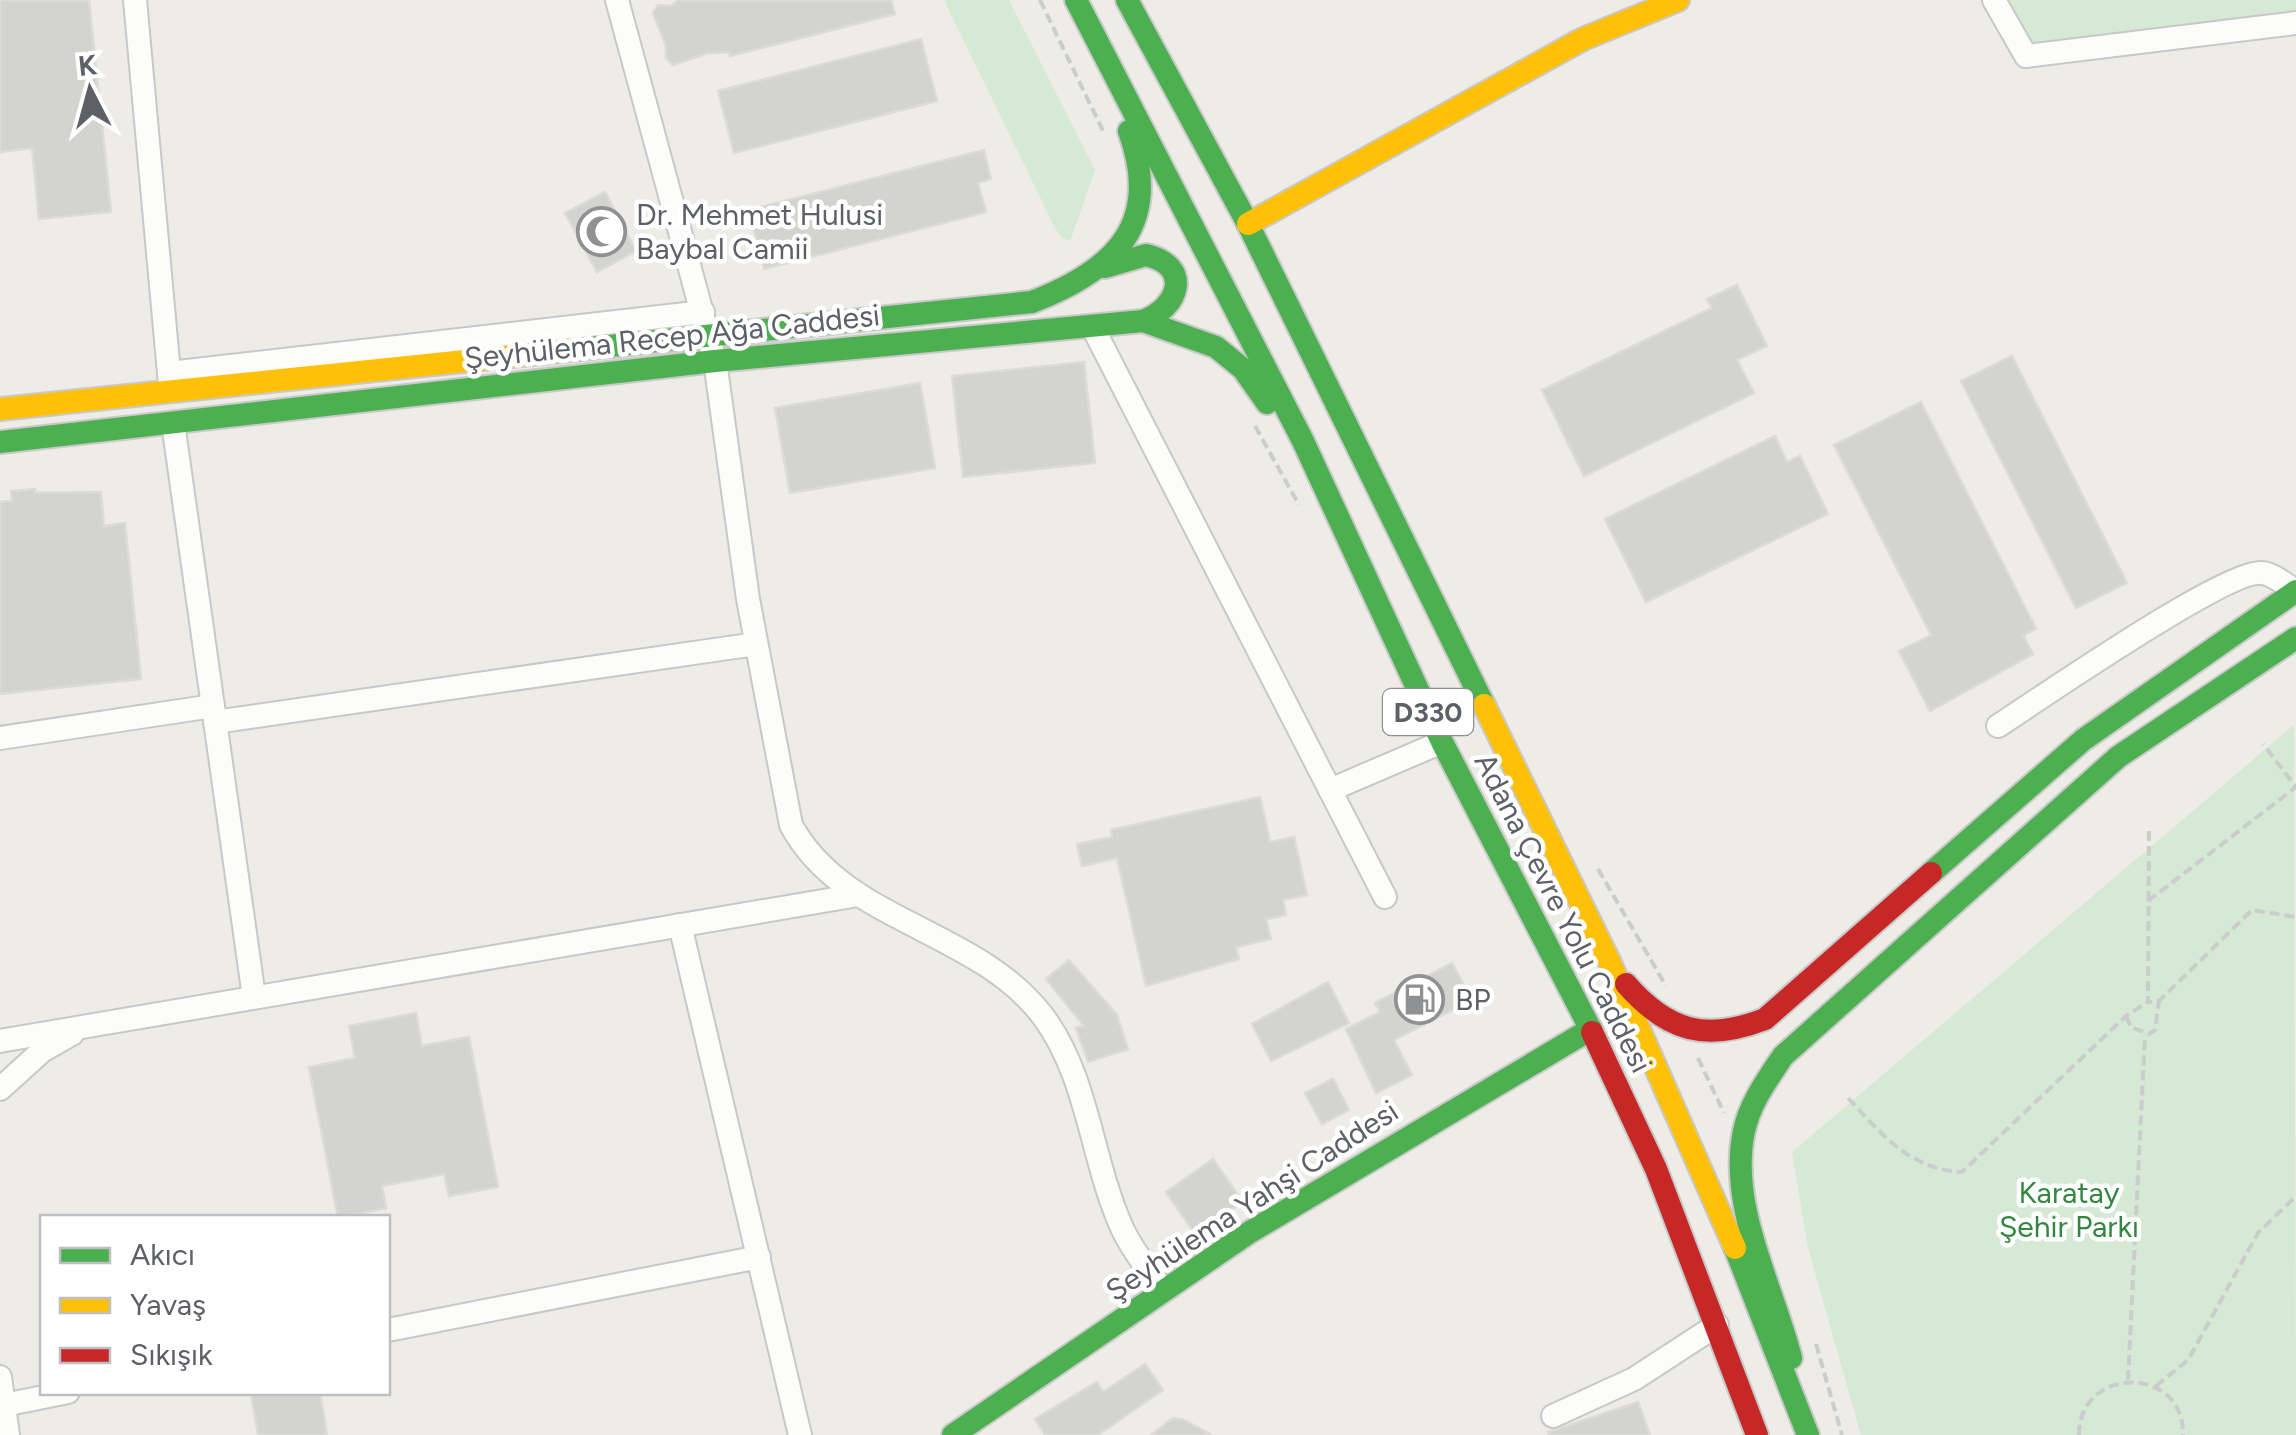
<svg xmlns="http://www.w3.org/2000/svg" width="2296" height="1435" viewBox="0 0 2296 1435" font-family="Figtree,sans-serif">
  <rect width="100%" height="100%" fill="#edece7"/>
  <g fill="#d5e9d4">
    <polygon points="944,0 1009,0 1095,170 1070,241 1062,238 1055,228"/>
    <polygon points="2005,0 2296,0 2296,14 2029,45"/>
    <polygon points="2294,725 2296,1435 1861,1435 1808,1248 1792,1152"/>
  </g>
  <g fill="#d3d3d0" stroke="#dcdbd6" stroke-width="2.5">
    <polygon points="0,0 89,0 111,212 39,219 32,148 0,152"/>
    <polygon points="678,0 891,0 895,14 730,56 729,52 708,53 673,65 666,58 666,46 653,13 658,5 671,6"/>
    <polygon points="921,39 937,101 734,153 718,91"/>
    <polygon points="984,150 991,179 978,183 986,212 764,269 749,210"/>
    <polygon points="605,192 636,251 597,272 565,213"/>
    <polygon points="1737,285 1767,346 1737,360 1754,393 1584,476 1542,390 1712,308 1707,299"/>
    <polygon points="2012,356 2127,583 2076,608 1961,381"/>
    <polygon points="1084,362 1095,463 963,477 952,376"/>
    <polygon points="920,383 935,468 790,493 775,408"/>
    <polygon points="1921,402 2036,629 2023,635 2033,654 1930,711 1899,651 1931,635 1834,445"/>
    <polygon points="1775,436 1787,462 1800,456 1828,514 1646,602 1605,519"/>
    <polygon points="35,489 35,493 101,492 104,526 125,523 141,679 0,694 0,502 12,501 11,491"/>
    <polygon points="1260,797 1270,842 1294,837 1307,895 1283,900 1286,915 1266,919 1271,939 1236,947 1239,959 1146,986 1117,858 1082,866 1077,844 1112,837 1111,830"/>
    <polygon points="1069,960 1117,1015 1128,1049 1088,1062 1076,1028 1084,1026 1046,979"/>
    <polygon points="1452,963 1472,1000 1394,1040 1412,1075 1376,1093 1346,1029 1380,1012 1375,1003"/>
    <polygon points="1328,982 1349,1023 1271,1061 1252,1024"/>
    <polygon points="416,1013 422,1046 469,1037 498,1187 449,1196 444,1174 382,1186 386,1208 338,1218 309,1067 355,1058 349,1026"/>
    <polygon points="1333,1079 1349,1110 1322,1124 1305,1093"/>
    <polygon points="1213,1159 1243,1202 1195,1234 1166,1192"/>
    <polygon points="1145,1364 1163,1390 1098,1435 1045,1435 1035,1419 1097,1382 1103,1392"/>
    <polygon points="263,1392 320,1392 327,1435 258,1435 251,1394"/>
    <polygon points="1638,1402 1650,1435 1549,1435 1548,1432"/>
    <polygon points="1173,1418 1184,1420 1212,1435 1151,1435"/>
  </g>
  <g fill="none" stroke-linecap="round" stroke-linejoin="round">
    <defs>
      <g id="street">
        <polyline points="135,0 170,384"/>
        <path d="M 617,0 L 715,361 L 748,599 L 791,825 C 843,922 976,929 1042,1015 C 1088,1075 1091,1159 1122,1228 C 1132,1250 1149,1271 1163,1291"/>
        <polyline points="1994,0 2026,56 2296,23"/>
        <polyline points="1092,326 1385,897"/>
        <polyline points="169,373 703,312"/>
        <polyline points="173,423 254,997"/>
        <polyline points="215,722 756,644"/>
        <path d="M 1998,726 C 2038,700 2227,569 2262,573 C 2273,574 2286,585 2296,591"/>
        <polyline points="0,738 213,706"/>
        <polyline points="1330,790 1442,742"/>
        <polyline points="680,925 800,1435"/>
        <polyline points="0,1041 858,895"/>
        <polyline points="0,1089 42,1051 72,1034"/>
        <polyline points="388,1330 759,1257"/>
        <polyline points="0,1377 8,1435"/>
        <polyline points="4,1405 68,1392"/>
        <polyline points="1553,1416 1634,1379 1717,1325"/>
      </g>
      <g id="fast">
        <polyline points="1076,0 1303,441 1442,742 1592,1032"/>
        <polyline points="1127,0 1248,224 1484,705"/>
        <path d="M 1105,267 L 1146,255 C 1192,266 1180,307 1143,321"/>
        <path d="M 571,350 L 1032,302 C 1115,270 1163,224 1129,131"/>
        <polyline points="0,442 715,361 1143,321 1216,347 1243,369 1267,403"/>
        <polyline points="1931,873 2083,740 2296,591"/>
        <polyline points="1735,1248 1808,1435"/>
        <path d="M 1791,1358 C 1773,1287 1728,1206 1744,1131 C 1750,1103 1767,1080 1783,1056 L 2118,757 L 2296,638"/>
        <polyline points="953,1435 1250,1232 1591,1029"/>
      </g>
      <g id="slow">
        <polyline points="1248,224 1583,39 1678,0"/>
        <polyline points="0,409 571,350"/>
        <polyline points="1484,705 1610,963 1735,1248"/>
      </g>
      <g id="jam">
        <path d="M 1626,984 C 1668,1032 1706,1042 1765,1019 L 1931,873"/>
        <polyline points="1592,1032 1656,1169 1757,1435"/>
      </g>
    </defs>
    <use href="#street" stroke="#c8c8c8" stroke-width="26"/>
    <use href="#fast" stroke="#c9c9c9" stroke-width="26"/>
    <use href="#slow" stroke="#c9c9c9" stroke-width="26"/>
    <use href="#jam" stroke="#c9c9c9" stroke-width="26"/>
    <g stroke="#c9cdcb" stroke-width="4" stroke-dasharray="10 5" stroke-linecap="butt">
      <polyline points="1040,0 1103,131"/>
      <polyline points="1255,426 1299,505"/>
      <polyline points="2149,831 2148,1002 2159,1001 2252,910 2296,917"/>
      <polyline points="1598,869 1666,986"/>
      <polyline points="2148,901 2296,787 2263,744"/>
      <polyline points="2126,1016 2131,1027 2149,1034 2155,1030 2159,1001"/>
      <polyline points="1698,1058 1724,1113"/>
      <path d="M 1848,1098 C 1881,1134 1911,1170 1962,1172 L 2126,1016 L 2148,1002"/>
      <polyline points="1816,1344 1842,1435"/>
      <polyline points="2128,1380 2145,1035"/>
      <polyline points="2156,1386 2188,1360 2258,1233 2296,1196"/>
      <path d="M 2079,1435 C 2079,1365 2185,1365 2183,1435"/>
    </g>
    <use href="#street" stroke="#fcfcfb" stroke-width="22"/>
    <use href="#fast" stroke="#4caf50" stroke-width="22"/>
    <use href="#slow" stroke="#ffc107" stroke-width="22"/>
    <use href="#jam" stroke="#c62828" stroke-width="22"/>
  </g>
  <defs>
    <symbol id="mosque-ring" viewBox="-11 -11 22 22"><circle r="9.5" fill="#fff" stroke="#8f9193" stroke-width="1.5"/><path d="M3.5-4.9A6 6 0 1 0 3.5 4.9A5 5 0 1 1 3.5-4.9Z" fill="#8f9193"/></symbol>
    <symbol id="fuel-ring" viewBox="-11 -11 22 22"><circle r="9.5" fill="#fff" stroke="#8f9193" stroke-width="1.5"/><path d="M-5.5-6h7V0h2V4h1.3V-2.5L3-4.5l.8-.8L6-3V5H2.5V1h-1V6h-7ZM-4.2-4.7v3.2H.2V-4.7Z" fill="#8f9193"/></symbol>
  </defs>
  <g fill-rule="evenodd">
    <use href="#mosque-ring" x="574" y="204" width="55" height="55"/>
    <use href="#fuel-ring" x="1392" y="972" width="55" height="55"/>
  </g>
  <g text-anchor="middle" stroke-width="9" stroke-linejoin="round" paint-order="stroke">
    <rect fill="#fff" stroke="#8e9094" stroke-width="2.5" x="1383" y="689" width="90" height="46" rx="8"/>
    <g font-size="28" font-weight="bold" fill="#5d6066">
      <text x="1428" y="722">D330</text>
    </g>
    <g font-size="30" fill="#5d6066" stroke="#fff" text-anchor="start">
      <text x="636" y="225">Dr. Mehmet Hulusi<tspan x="636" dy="34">Baybal Camii</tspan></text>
      <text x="1455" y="1010">BP</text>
    </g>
    <g font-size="30" fill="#5d6066" stroke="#fff">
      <text transform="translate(672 337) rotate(-6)" y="10">Şeyhülema Recep Ağa Caddesi</text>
      <text transform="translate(1563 913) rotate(63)" y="10">Adana Çevre Yolu Caddesi</text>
      <text transform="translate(1252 1201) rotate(-33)" y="10">Şeyhülema Yahşi Caddesi</text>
    </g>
    <g font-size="30" fill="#33863f" stroke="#fff">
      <text x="2069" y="1203">Karatay<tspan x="2069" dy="34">Şehir Parkı</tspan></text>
    </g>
  </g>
  <rect x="40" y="1215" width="350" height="180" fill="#ffffff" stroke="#bebfc2" stroke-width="2.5"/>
  <rect x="60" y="1248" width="50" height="15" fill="#4caf50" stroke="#bebfc2" stroke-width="2.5"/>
  <text x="130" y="1265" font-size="30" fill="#5d6066">Akıcı</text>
  <rect x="60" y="1298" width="50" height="15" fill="#ffc107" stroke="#bebfc2" stroke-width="2.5"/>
  <text x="130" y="1315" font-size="30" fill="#5d6066">Yavaş</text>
  <rect x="60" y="1348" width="50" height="15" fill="#c62828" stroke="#bebfc2" stroke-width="2.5"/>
  <text x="130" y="1365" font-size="30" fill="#5d6066">Sıkışık</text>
  <g transform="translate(90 90) rotate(354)" stroke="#ffffff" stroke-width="8" paint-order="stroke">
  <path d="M0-8L18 38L0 25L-18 38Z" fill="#5d6066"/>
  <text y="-15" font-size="28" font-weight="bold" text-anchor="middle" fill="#5d6066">K</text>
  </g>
</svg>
